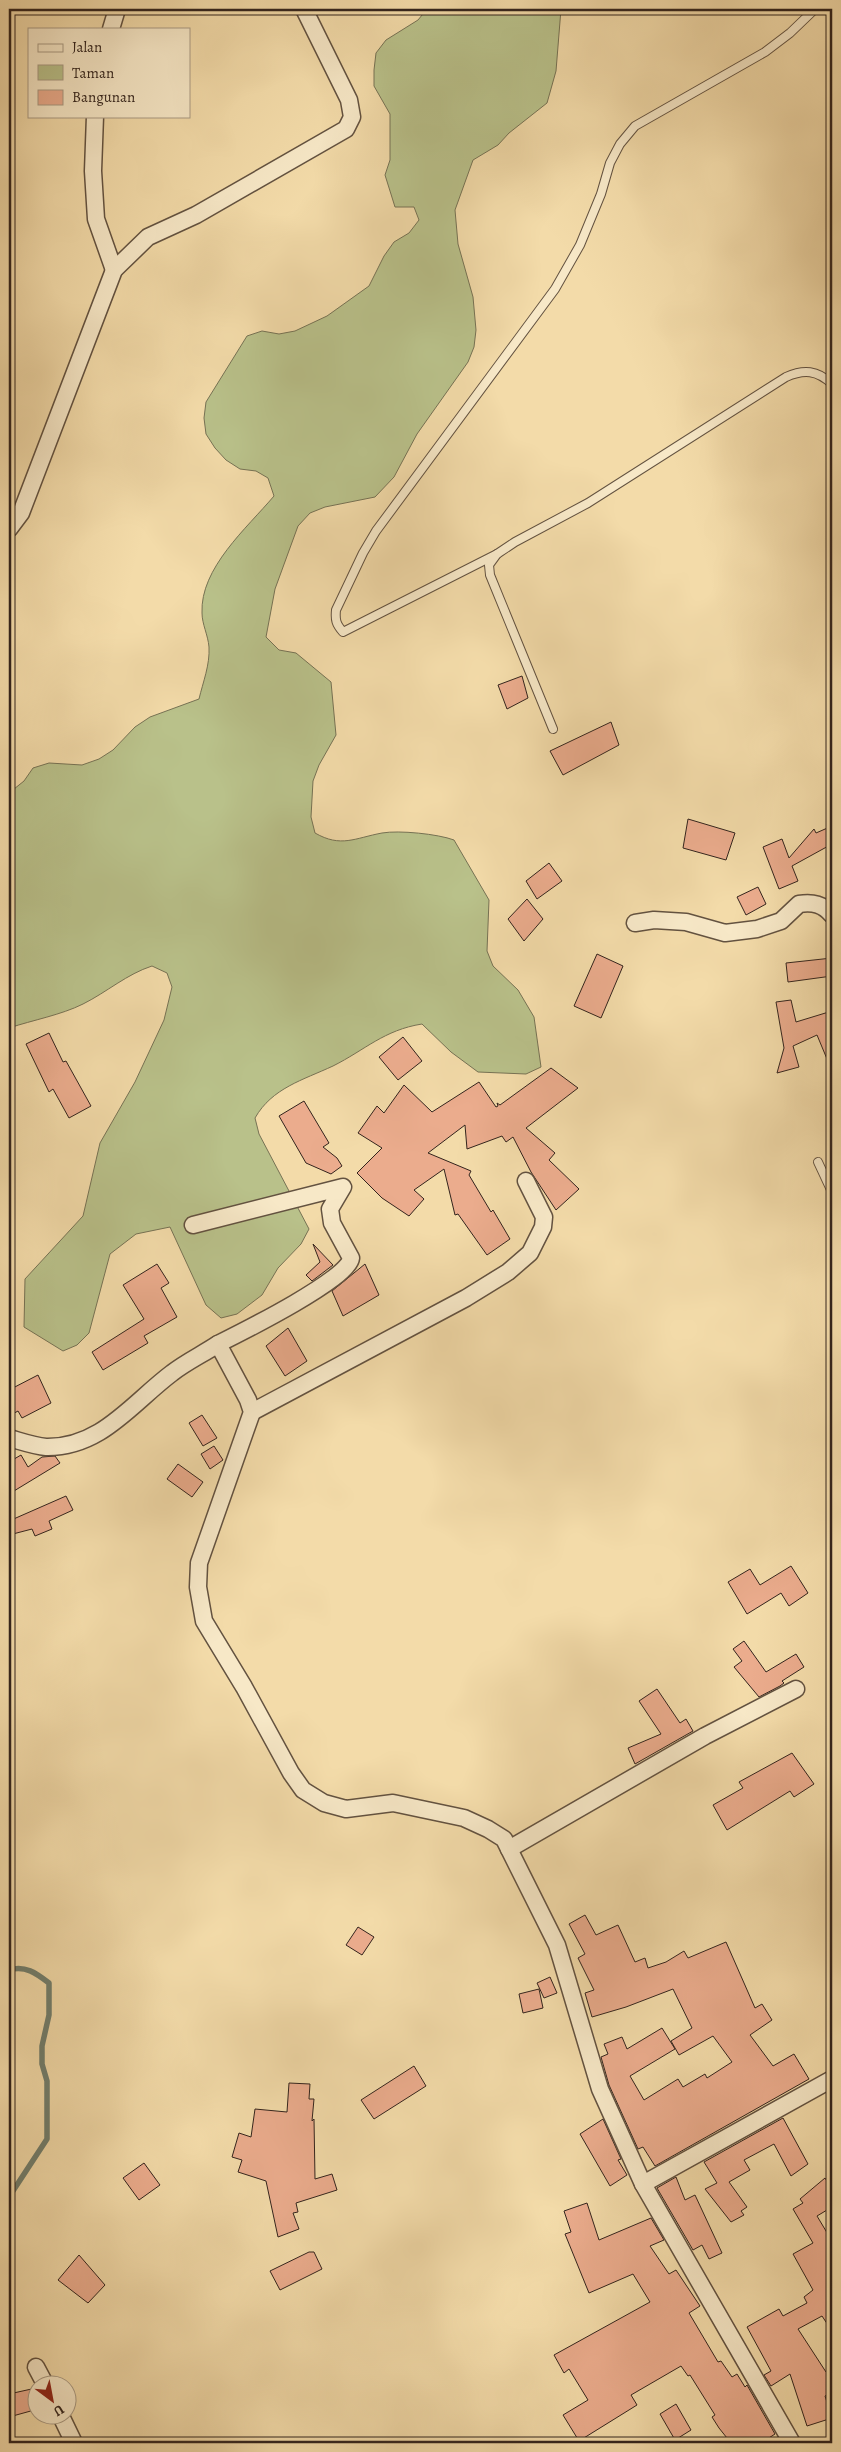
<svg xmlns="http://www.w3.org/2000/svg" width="841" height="2452" viewBox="0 0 841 2452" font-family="Alegreya,serif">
  <rect width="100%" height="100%" fill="#f3dba9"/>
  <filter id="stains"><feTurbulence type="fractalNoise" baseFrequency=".004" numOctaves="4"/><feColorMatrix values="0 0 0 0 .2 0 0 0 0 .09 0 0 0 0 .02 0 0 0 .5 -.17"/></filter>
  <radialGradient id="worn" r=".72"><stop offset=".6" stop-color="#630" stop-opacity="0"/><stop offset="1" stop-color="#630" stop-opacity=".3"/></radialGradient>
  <path fill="#b9c18a" stroke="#767254" d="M 427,9 L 561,9 L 556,71 L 547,103 L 509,133 L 498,145 L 473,160 L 455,210 L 458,244 L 473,297 L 476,330 L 474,347 L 468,362 L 417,434 L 394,477 L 375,497 L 325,507 L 310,513 L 298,526 L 275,589 L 266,637 L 279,650 L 296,653 L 331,682 L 336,735 L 319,765 L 313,781 L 311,817 L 315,833 C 341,848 355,838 382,833 C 399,830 438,834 454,840 L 489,900 L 487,951 L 493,966 L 518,990 L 534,1017 L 541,1067 L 526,1074 L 478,1072 L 451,1052 L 422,1024 C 384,1030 365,1050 333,1066 C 303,1080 272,1088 255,1118 L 259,1134 L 309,1229 L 301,1244 L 278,1268 L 262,1295 L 237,1314 L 221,1318 L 206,1305 L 170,1227 L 136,1234 L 110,1254 L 89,1333 L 77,1345 L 63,1351 L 24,1327 L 25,1279 L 83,1216 L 100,1143 L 135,1082 L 164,1020 L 172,987 L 167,973 L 152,966 C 127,974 107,992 83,1004 C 61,1015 33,1020 9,1028 L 9,793 L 24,781 L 33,768 L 49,763 L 82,765 L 99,759 L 113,750 L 135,727 L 150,717 L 199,699 C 203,682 210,665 209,647 C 208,635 202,624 202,613 C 200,568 247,528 274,496 L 268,478 L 256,471 L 240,469 L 226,460 L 215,448 L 206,434 L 204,418 L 206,402 L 247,336 L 262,331 L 279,334 L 295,331 L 327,316 L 369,286 L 384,256 L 394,242 L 409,233 L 419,220 L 414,207 L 395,207 L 385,175 L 390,160 L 390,114 L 374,86 L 374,70 L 376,53 L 386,40 L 418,20 Z"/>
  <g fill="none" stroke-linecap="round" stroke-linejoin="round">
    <path stroke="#727f6e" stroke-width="5.5" d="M 9,1970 C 25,1965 36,1973 49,1983 L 49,2015 L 42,2046 L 42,2064 L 47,2081 L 47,2139 L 9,2197"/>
  </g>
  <g fill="#ebac8d" stroke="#33241d">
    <polygon points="522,676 528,698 507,709 498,685"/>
    <polygon points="611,722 619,745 563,775 550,751"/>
    <polygon points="688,819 735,833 726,860 683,848"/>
    <polygon points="832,826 832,844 792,866 798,881 779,889 763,847 782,839 789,858 814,829 816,833"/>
    <polygon points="549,863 562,881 537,899 526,881"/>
    <polygon points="758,887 766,904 746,915 737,897"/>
    <polygon points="527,899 543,919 524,941 508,919"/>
    <polygon points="597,954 623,966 601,1018 574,1006"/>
    <polygon points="832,958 832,976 788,982 786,963"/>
    <polygon points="791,1000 796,1022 832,1011 832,1071 817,1035 793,1046 799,1067 777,1073 784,1048 776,1002"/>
    <polygon points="49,1033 63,1062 66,1061 91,1106 69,1118 53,1089 49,1092 26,1044"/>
    <polygon points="403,1037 422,1061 398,1080 379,1057"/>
    <polygon points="551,1068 578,1088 526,1128 555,1153 549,1160 579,1189 556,1210 531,1172 513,1137 506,1142 502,1136 467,1149 465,1125 428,1153 471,1171 469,1175 491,1212 493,1210 510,1239 487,1255 458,1214 455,1215 444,1169 414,1190 424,1199 409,1216 382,1198 357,1173 382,1148 358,1133 377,1106 384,1113 404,1085 432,1112 479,1082 496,1107 498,1106 497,1103 500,1105"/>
    <polygon points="304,1101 329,1143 323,1147 337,1158 342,1166 331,1174 306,1163 279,1116"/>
    <polygon points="313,1244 333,1265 312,1281 306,1275 320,1262"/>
    <polygon points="157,1264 169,1283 161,1288 177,1317 144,1336 148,1343 103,1370 92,1352 144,1319 123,1285"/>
    <polygon points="365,1264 379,1295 343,1316 332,1291"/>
    <polygon points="288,1328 307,1361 285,1376 266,1346"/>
    <polygon points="38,1375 51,1403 22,1418 18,1411 9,1416 9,1390"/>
    <polygon points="202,1415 217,1438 203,1446 189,1423"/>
    <polygon points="214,1446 223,1460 210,1469 201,1454"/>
    <polygon points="21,1455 28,1467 42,1457 55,1456 60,1463 9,1494 9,1480 12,1478 9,1472 9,1462"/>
    <polygon points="178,1464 203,1482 192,1497 167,1479"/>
    <polygon points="66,1496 73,1510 49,1521 52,1529 35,1536 32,1529 9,1535 9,1521"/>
    <polygon points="791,1566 808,1593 789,1606 781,1593 747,1614 728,1582 750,1569 760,1585"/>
    <polygon points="744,1641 766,1672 796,1654 804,1667 782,1681 784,1683 780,1686 759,1697 734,1667 742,1661 733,1649"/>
    <polygon points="657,1689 680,1723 686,1719 693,1731 635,1764 628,1748 661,1734 639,1701"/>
    <polygon points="792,1753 814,1784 794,1797 790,1791 727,1830 713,1805 743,1788 739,1782"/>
    <polygon points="585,1915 596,1935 618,1925 635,1962 645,1958 648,1968 666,1962 684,1951 688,1958 726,1942 755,2008 762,2004 772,2020 750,2035 773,2066 794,2054 809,2079 655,2166 643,2147 638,2149 609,2085 601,2057 608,2054 604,2044 622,2037 627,2049 662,2028 675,2049 630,2076 644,2100 678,2079 683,2087 705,2074 707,2078 732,2062 713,2036 679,2055 671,2041 692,2028 673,1989 626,2007 592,2017 585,1993 594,1990 578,1958 585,1954 569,1924"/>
    <polygon points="358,1927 374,1937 362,1955 346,1945"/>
    <polygon points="550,1977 557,1993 544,1998 537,1983"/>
    <polygon points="539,1989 543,2008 523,2013 519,1994"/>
    <polygon points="414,2066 426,2086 374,2119 361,2100"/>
    <polygon points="289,2083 310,2084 309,2099 314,2099 312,2121 314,2119 315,2179 332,2174 337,2190 296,2203 298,2212 293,2213 299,2229 278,2237 266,2181 238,2172 242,2160 232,2157 239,2133 251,2137 255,2109 287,2112"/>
    <polygon points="783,2118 808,2164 791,2176 774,2144 744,2160 750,2170 729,2182 747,2207 741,2211 744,2215 731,2222 705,2189 717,2183 704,2162"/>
    <polygon points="603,2119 621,2159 618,2160 627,2175 610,2186 580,2134"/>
    <polygon points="144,2163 160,2185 139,2200 123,2178"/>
    <polygon points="676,2177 685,2200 695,2195 722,2253 709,2259 702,2245 693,2250 657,2188"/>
    <polygon points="825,2178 832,2189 832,2207 817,2216 832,2241 832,2331 822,2316 798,2329 826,2372 832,2368 832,2392 825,2396 832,2418 807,2426 790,2374 771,2386 764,2375 771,2371 747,2327 779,2309 783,2316 807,2303 804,2297 813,2290 793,2254 813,2243 793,2209 803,2203 800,2199"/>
    <polygon points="587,2203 599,2240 651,2218 664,2240 650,2246 669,2274 676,2270 700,2306 689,2313 718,2362 721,2361 732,2377 737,2374 745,2387 747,2385 775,2434 761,2443 731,2443 719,2428 712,2417 715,2415 690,2375 688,2376 681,2366 631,2395 637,2405 579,2441 563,2415 588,2400 569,2369 564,2373 554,2355 650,2302 633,2274 589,2293 565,2234 571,2232 564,2211"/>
    <polygon points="309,2252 314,2252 322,2269 280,2290 270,2271"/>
    <polygon points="79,2255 105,2285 88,2303 58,2280"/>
    <polygon points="36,2388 38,2409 9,2417 9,2394"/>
    <polygon points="676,2404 691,2430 675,2440 660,2414"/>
  </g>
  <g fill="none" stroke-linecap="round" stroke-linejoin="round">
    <defs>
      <g id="lane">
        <path d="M 497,554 L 343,632 C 336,624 335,620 336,610 L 363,553 L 376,531 L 555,289 L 580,245 L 601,194 L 610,163 L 620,144 L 635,126 L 765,52 L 790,33 L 815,9"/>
        <path d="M 553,729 L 490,575 L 489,565 L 497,554 L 515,542 L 588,503 L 786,377 C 804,369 817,370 832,384"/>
        <polyline points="818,1162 832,1192"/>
      </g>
      <g id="street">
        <polyline points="111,29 117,9"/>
        <polyline points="95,116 93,171 96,219 114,270"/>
        <polyline points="9,529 21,513 114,270 148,237 196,215 346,129 352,117 349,100 304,9"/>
        <path d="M 635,923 L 654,920 L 686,922 L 725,933 L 757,929 L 781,921 L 799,904 C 813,902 823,904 832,915"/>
        <path d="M 193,1225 L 343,1187 L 330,1209 L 332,1223 L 351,1258 C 349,1279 240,1333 218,1344"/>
        <polyline points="252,1412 466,1298 508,1272 530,1253 543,1227 544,1217 526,1181"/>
        <path d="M 9,1438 C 20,1441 34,1446 46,1447 C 101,1448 132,1403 172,1373 C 186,1362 203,1354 218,1344 L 248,1400 L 252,1412 L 199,1563 L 198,1587 L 204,1621 L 244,1687 L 291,1773 L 303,1790 L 324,1803 L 346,1809 L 393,1803 L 464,1818 L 488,1829 L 504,1839 L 557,1945 L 600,2089 L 643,2184 L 792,2443"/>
        <polyline points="509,1849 705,1736 796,1689"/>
        <polyline points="643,2184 832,2079"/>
        <polyline points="36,2367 45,2384"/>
        <polyline points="60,2414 74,2443"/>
      </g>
    </defs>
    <use href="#lane" stroke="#635240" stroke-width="10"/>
    <use href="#street" stroke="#635240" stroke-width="19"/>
    <use href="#lane" stroke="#f7e8c7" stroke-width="8"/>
    <use href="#street" stroke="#f7e8c7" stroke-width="16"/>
  </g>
  <rect width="841" height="2452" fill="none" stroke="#f3dba9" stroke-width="30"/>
  <rect x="10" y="10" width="821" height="2432" fill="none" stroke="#33241d" stroke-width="2.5"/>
  <rect x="15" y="15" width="811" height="2422" fill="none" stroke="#33241d"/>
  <rect x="28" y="28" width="162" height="90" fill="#f7e8c7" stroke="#a99a83"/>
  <rect x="38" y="44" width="25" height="8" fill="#f7e8c7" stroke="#a99a83"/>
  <text x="72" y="52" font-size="15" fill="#33241d">Jalan</text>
  <rect x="38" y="65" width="25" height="15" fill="#b9c18a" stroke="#a99a83"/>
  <text x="72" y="78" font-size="15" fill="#33241d">Taman</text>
  <rect x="38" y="90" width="25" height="15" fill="#ebac8d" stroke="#a99a83"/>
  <text x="72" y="102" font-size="15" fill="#33241d">Bangunan</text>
  <g transform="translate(52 2400) rotate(148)"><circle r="24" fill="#f7e8c7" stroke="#a99a83"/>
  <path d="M0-4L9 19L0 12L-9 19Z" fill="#8f2418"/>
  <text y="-8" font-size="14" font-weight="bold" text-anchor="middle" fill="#33241d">U</text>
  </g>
  <rect width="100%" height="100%" filter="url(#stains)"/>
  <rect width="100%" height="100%" fill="url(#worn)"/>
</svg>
